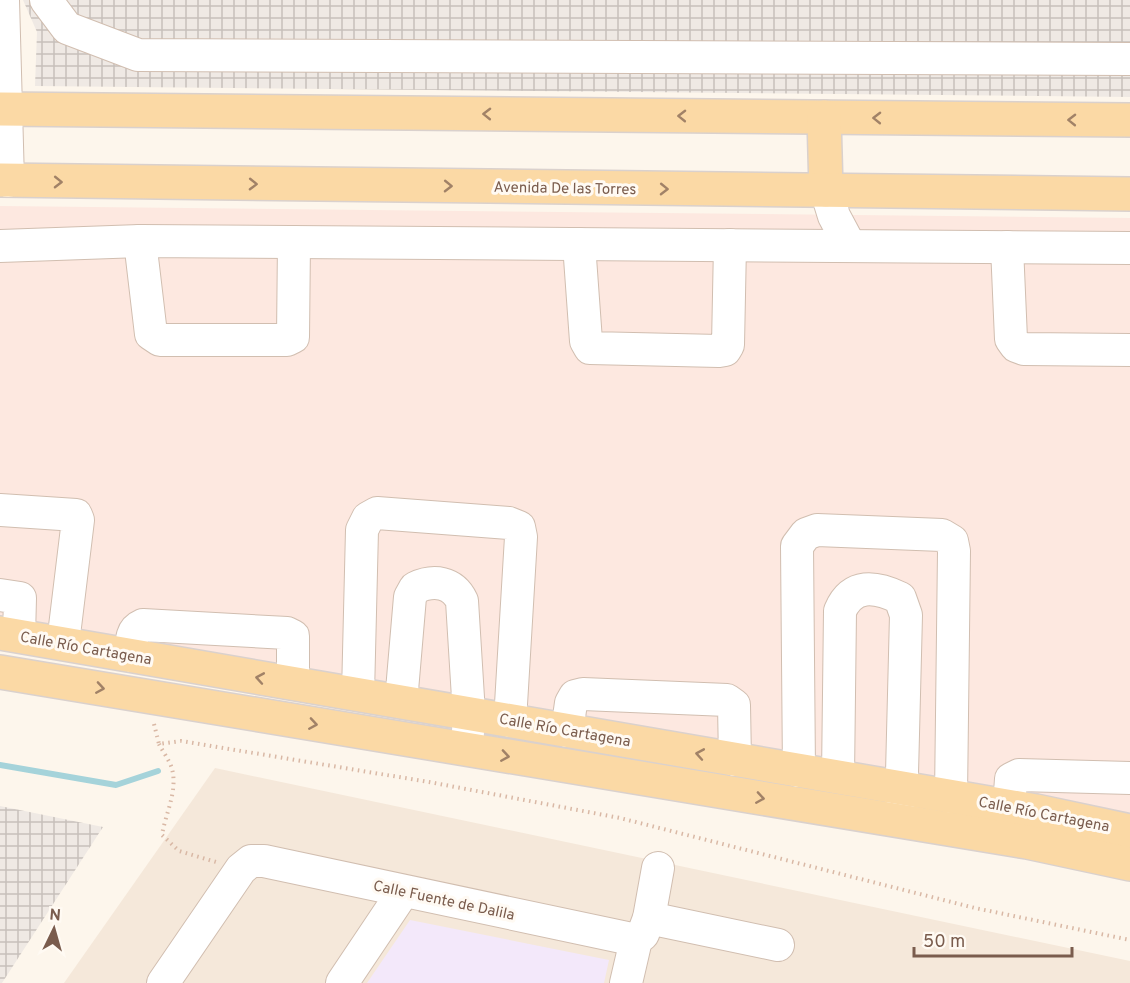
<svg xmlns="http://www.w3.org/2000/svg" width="1130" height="983" viewBox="0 0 1130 983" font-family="Overpass,sans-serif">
  <defs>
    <pattern id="industrial-grid" width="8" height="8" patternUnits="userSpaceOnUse" patternTransform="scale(1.5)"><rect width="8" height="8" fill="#efe9e4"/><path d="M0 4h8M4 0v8" fill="none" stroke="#c7c0bb"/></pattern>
  </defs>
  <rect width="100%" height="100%" fill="#fdf6ec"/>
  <polygon fill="#f5e8da" points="215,768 1130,961 1130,983 64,983"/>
  <polygon fill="#fde8e0" points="0,206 1130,218 1130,828 0,626"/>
  <g fill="url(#industrial-grid)">
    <polygon points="23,0 1130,0 1130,97 35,86 37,32"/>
    <polygon points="0,806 103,827 2,983 0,983"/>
  </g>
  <polygon fill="#f3e8fa" points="410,920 609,960 604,983 367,983"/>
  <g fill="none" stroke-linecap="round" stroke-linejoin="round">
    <polyline stroke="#a5d3da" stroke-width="6" points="0,765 116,785 158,771"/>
    <defs>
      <g id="minor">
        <polyline points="3,0 8,181"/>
        <polyline points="46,0 67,28 138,55 1130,59"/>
        <polyline points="826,190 834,216 850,246"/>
        <polyline points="140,241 151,334 160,340 287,340 293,337 294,242"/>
        <polyline points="579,244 586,341 590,348 719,351 725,350 728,345 730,245"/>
        <polyline points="0,246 140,241 1130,248"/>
        <polyline points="1007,247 1011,339 1016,346 1024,349 1130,350"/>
        <polyline points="0,510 76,515 78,520 63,643"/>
        <polyline points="0,595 20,598 19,636"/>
        <path d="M 132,656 C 132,643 129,631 143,625 L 287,633 L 293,636 L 293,683"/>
        <polyline points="358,694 362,530 368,518 377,513 509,523 519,527 521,537 510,721"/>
        <path d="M 401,702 L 410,597 L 415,588 C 434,579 453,582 462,601 L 469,714 L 467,749"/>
        <polyline points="567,731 571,703 575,696 583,694 727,700 734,705 735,760"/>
        <polyline points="799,771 797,546 806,534 817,530 942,535 952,541 954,551 951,797"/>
        <path d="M 838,777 L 840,611 C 852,583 875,586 900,598 L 906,615 L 901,813"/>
        <polyline points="1009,807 1011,779 1019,775 1130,778"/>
        <polyline points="649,918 778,945"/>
        <polyline points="163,983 241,869 251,861 264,861 636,940"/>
        <polyline points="342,983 403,892"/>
        <polyline points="626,983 636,940 643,934 649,918 658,868"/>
      </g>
      <g id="major">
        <polyline points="0,109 1130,120"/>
        <polyline points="824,117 826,190"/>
        <polyline points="0,180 1130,194"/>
        <polyline points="0,633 1036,811 1130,831"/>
        <polyline points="0,672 1027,842 1130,864"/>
      </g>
    </defs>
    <use href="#minor" stroke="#d1beb0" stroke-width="34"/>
    <use href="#major" stroke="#dad1cd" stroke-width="36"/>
    <g stroke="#d9b8a5" stroke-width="4" stroke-dasharray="1.5 4.5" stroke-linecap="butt">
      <polyline points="154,724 159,744 181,741 429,782 620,818 975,908 1130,940"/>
      <path d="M 159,744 C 163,752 170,761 172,769 C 178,791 165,815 162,835 L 179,851 L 216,862"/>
    </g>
    <use href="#minor" stroke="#fff" stroke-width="32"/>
    <use href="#major" stroke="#fbd9a5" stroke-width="33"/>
  </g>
  <defs><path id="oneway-chevron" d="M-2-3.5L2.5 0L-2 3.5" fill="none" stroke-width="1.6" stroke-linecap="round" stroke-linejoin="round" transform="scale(1.5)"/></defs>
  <g stroke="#a18267">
    <use href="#oneway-chevron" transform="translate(487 114) rotate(-179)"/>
    <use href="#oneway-chevron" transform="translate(682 116) rotate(-179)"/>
    <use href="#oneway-chevron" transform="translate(877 118) rotate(-179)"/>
    <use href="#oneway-chevron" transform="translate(1072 120) rotate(-179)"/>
    <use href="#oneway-chevron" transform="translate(58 182) rotate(1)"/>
    <use href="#oneway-chevron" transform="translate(253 184) rotate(1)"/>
    <use href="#oneway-chevron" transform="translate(448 186) rotate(1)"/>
    <use href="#oneway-chevron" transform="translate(664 189) rotate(1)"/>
    <use href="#oneway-chevron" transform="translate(260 678) rotate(-170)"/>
    <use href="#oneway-chevron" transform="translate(100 688) rotate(9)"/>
    <use href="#oneway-chevron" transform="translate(313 724) rotate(9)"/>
    <use href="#oneway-chevron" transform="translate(700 754) rotate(-170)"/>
    <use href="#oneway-chevron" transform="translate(505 756) rotate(9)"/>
    <use href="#oneway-chevron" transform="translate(760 798) rotate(9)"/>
  </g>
  <g text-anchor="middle" stroke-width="6" stroke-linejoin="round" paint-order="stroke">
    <g font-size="15" fill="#7a5c4d" stroke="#fffaf3">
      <text transform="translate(565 188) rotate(1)" y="5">Avenida De las Torres</text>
      <text transform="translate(86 648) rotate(10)" y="5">Calle Río Cartagena</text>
      <text transform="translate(565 730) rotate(10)" y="5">Calle Río Cartagena</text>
      <text transform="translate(1044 814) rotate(11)" y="5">Calle Río Cartagena</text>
      <text transform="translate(444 900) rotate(12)" y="5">Calle Fuente de Dalila</text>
    </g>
  </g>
  <g transform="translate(54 929) rotate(5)" stroke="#fffaf3" stroke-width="4.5" paint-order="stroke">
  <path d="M0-4.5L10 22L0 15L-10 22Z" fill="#7a5c4d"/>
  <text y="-9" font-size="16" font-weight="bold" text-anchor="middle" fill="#7a5c4d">N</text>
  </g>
  <path d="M914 947v9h158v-9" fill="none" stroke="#7a5c4d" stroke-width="3"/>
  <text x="923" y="947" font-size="18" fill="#7a5c4d" stroke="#fffaf3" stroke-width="4.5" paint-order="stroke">50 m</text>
</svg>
